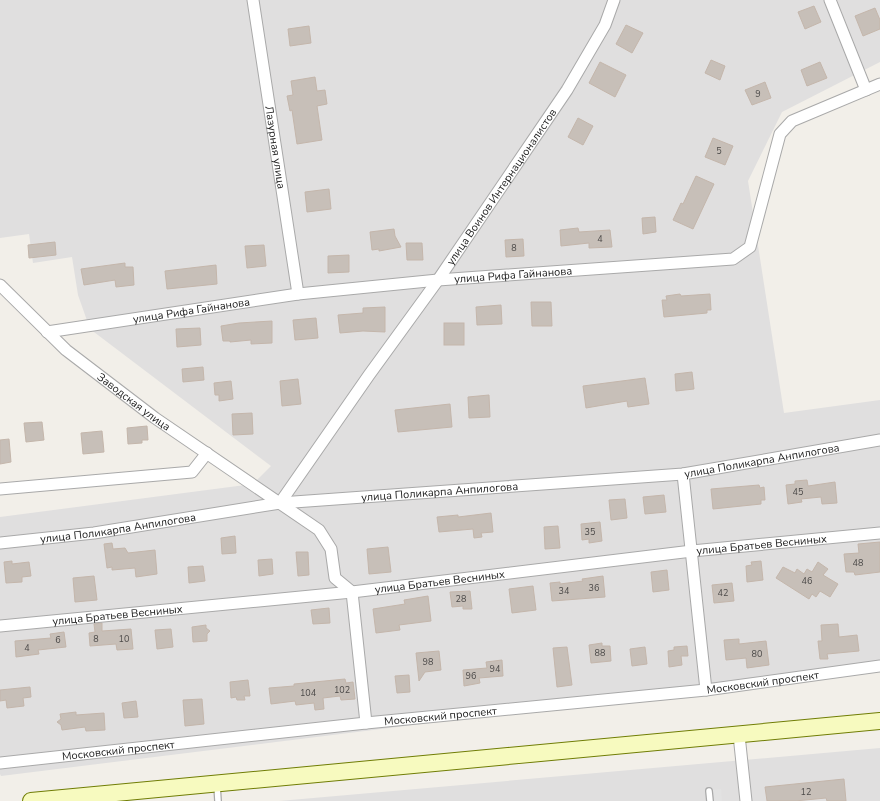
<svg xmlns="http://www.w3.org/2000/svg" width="880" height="801" viewBox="0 0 880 801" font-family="'Nunito Sans',sans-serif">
  <rect width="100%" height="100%" fill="#f2efe9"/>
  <g fill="#e0dfdf">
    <polygon points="0,0 880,0 880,62 782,112 748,181 784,413 880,400 880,667 1,776 0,774 0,517 253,484 271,466 90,329 78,295 72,257 33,263 29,234 0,238"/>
    <polygon points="880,748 880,801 279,801"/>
  </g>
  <polygon fill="#e2e2e2" points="721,789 722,801 714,801 712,790"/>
  <g fill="#c7bfb8" stroke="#c4b6ab">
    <polygon points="814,6 821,22 805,29 798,12"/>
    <polygon points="875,8 880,20 880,29 863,36 855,16"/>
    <polygon points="626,25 643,33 632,53 616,44"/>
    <polygon points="309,26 311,43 290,46 288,29"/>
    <polygon points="711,60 725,66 720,80 705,73"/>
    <polygon points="600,62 626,75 615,97 589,83"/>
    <polygon points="820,62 827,78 807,86 801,70"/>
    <polygon points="315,77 317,91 325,90 327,104 317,106 322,140 297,144 292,110 290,111 287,96 293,95 291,81"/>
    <polygon points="765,82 771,98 752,105 745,90"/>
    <polygon points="578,118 593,126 583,145 568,137"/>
    <polygon points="713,138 733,146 725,165 705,157"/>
    <polygon points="696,176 714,184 693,229 673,220 681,203 683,204"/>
    <polygon points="329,189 331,209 307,212 305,192"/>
    <polygon points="655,217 656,232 643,234 642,218"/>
    <polygon points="578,228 579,232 610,230 612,247 589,248 589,243 561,246 560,230"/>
    <polygon points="394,229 395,236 401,247 379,251 379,249 372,250 370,232"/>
    <polygon points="523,239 524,256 506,257 505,240"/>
    <polygon points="55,242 56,255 29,258 28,245"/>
    <polygon points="406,243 422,243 423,260 407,260"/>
    <polygon points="264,245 266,266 247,268 245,246"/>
    <polygon points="349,255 349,272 328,273 328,256"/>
    <polygon points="125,263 125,267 133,267 134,285 116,287 115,280 84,285 81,269"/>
    <polygon points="216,265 217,284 167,289 165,271"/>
    <polygon points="680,294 681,296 710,294 711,310 707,310 707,313 664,317 662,300 667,300 666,296"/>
    <polygon points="531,302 551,302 552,326 532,326"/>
    <polygon points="501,305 502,324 477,325 476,307"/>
    <polygon points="385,307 385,332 363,331 340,333 338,315 363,313 363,308"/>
    <polygon points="316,318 318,338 295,340 293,320"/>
    <polygon points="272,321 272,343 251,344 251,340 230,342 230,341 223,341 221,326 239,323"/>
    <rect x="444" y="323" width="20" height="22"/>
    <polygon points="200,328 201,345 177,347 176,329"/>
    <polygon points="203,367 204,380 183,382 182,369"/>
    <polygon points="692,372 694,389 676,391 675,374"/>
    <polygon points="645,378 649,404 628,407 627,401 586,408 583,386"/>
    <polygon points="298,379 301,404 282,406 280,381"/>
    <polygon points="231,381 233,399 219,401 219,395 215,395 214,383"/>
    <polygon points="489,395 490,417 469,418 468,397"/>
    <polygon points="450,404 452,427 398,432 395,410"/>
    <polygon points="252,413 253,434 233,435 232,414"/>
    <polygon points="42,422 44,440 26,442 24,423"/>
    <polygon points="147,426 148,440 142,440 142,443 128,444 127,428"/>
    <polygon points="102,431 104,452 83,454 81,433"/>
    <polygon points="9,439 11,462 0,464 0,440"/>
    <polygon points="807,480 808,486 835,482 837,503 822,504 821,497 801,499 802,502 788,504 786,485 795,484 795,481"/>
    <polygon points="759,485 760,488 764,487 765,500 761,500 761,504 713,509 711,489"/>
    <polygon points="664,495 666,512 645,514 643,497"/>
    <polygon points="625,499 627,518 611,520 609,500"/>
    <polygon points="491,513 493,532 481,533 482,537 474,538 473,529 439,532 437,517 458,515 458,517"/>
    <polygon points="600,522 602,541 589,543 589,539 582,540 581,524"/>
    <polygon points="558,526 560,548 545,549 544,527"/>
    <polygon points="235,536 236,553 222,554 221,538"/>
    <polygon points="880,542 880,572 855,575 854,572 846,572 844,554 859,553 858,544"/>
    <polygon points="112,543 113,549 125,548 128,553 155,550 157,574 136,577 135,568 112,570 112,567 107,568 104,544"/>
    <polygon points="388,547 391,572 369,574 367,549"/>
    <polygon points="296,552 308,552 309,575 298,576"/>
    <polygon points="272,559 273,574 259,576 258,560"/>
    <polygon points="12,561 12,564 29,562 31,576 22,577 22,582 6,583 4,562"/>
    <polygon points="761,561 763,580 747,582 746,566 752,565 751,562"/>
    <polygon points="818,562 828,569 823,575 838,584 830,597 820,591 816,597 812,594 809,599 776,578 783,567 795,573 797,569 804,574 807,569 812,572"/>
    <polygon points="203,566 205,581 189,583 188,567"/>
    <polygon points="667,570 669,590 653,592 651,572"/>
    <polygon points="94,576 97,600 75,602 73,578"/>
    <polygon points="603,576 605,597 552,601 550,583 560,582 560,584 583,581 582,579"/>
    <polygon points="732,583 734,601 714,603 712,585"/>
    <polygon points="533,586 536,610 512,613 509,589"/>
    <polygon points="470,591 472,609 463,609 463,606 452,607 450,592"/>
    <polygon points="428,596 431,621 399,625 400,630 376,633 373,609 405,604 404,600"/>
    <polygon points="329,608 330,623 313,624 311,610"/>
    <polygon points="102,623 102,631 131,629 133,649 117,650 116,644 90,646 89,633 95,632 94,624"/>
    <polygon points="838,624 839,637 857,635 859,651 827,654 828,659 820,659 818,641 822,641 821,625"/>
    <polygon points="206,625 206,628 210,631 207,634 207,641 193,642 192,627"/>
    <polygon points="171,629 173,647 157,649 155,630"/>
    <polygon points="64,632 66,647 38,650 39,654 16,657 15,641 51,638 50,634"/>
    <polygon points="739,639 739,644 766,641 769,665 747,668 746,658 726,660 724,640"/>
    <polygon points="602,643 602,646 610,646 611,661 591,663 589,645"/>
    <polygon points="687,646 688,656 681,656 682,665 669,667 668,651 674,650 674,647"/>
    <polygon points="567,647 572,685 557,687 553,648"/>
    <polygon points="645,647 647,664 632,666 630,649"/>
    <polygon points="439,651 441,670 425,672 419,681 416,653"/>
    <polygon points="502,660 503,676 479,678 480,683 464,686 463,670 487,668 486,662"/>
    <polygon points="409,675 410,692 397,693 395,676"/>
    <polygon points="345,679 346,683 353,682 355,699 341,700 340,696 323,698 324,709 315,710 314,703 296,705 295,701 271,704 269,688 294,686 294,684"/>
    <polygon points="248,680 250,696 244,696 245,700 237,700 236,697 231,698 230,682"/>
    <polygon points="30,687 31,697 23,698 24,706 7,708 6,700 0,701 0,690"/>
    <polygon points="202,699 204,724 185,726 183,700"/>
    <polygon points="136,701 138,717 124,718 122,703"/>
    <polygon points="76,712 76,715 104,713 105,730 86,731 85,727 62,730 61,725 57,722 61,719 60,714"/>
    <polygon points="844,779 846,801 827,801 826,798 795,801 767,801 765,787"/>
  </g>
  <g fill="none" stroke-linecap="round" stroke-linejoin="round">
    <defs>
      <g id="service">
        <polyline points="217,785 218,801"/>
        <polyline points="709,791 710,801"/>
      </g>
      <g id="minor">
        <path id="s1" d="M 253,0 L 298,294"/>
        <polyline points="830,0 866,90"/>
        <path id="s2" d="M 0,285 L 66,350 L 155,418 L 319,530 L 331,549 L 335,578 L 352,592 L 366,723"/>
        <path id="s3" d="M 47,332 L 298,294 L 438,280 L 733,259 L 750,247 L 780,134 L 792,121 L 880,84"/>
        <polyline points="683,474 706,690"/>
        <polyline points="0,489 192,472 207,453"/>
        <path id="s4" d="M 280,503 L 369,375 L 438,280 L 567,90 L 605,25 L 614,0"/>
        <path id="s5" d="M 0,543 L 94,533 L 280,503 L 683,474 L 880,440"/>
        <path id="s6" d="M 0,626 L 352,592 L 692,551 L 880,533"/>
        <polyline points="739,735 746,801"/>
        <path id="s7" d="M 0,763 L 366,723 L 706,690 L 880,666"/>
      </g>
      <polyline id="secondary" points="31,801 880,721"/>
    </defs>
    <use href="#service" stroke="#a9a9a9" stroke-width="8"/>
    <use href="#minor" stroke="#a9a9a9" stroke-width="13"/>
    <use href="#secondary" stroke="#707d05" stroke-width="18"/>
    <use href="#service" stroke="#fff" stroke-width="5.5"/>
    <use href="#minor" stroke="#fff" stroke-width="11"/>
    <use href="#secondary" stroke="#f7fabf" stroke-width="16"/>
  </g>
  <g text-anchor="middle" stroke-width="3" stroke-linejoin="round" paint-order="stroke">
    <g font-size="9" fill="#4b4948">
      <text x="758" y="97">9</text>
      <text x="719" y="154">5</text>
      <text x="600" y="242">4</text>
      <text x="514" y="251">8</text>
      <text x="798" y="495">45</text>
      <text x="590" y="535">35</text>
      <text x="858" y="566">48</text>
      <text x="807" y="584">46</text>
      <text x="594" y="591">36</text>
      <text x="564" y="594">34</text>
      <text x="723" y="596">42</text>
      <text x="461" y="602">28</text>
      <text x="96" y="642">8</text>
      <text x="124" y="642">10</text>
      <text x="58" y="643">6</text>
      <text x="27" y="651">4</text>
      <text x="600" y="656">88</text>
      <text x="757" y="657">80</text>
      <text x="428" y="665">98</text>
      <text x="495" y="672">94</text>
      <text x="471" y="679">96</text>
      <text x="342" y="693">102</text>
      <text x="308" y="696">104</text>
      <text x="806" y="795">12</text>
    </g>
    <g font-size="11" fill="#222" stroke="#fff">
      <text dy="4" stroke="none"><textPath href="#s1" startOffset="149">Лазурная улица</textPath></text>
      <text dy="4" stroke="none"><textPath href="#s4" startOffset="386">улица Воинов Интернационалистов</textPath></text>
      <text dy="4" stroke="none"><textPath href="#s3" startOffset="470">улица Рифа Гайнанова</textPath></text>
      <text dy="4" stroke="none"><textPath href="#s3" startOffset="146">улица Рифа Гайнанова</textPath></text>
      <text dy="4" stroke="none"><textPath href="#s2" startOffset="178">Заводская улица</textPath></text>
      <text dy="4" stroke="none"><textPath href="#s5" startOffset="767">улица Поликарпа Анпилогова</textPath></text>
      <text dy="4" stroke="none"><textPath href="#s5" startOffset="443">улица Поликарпа Анпилогова</textPath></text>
      <text dy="4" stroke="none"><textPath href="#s5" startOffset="119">улица Поликарпа Анпилогова</textPath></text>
      <text dy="4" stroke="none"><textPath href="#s6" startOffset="766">улица Братьев Весниных</textPath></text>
      <text dy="4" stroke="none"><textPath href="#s6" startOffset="442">улица Братьев Весниных</textPath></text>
      <text dy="4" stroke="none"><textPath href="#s6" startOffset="118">улица Братьев Весниных</textPath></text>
      <text dy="4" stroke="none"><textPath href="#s7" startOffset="767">Московский проспект</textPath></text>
      <text dy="4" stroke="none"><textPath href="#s7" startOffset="443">Московский проспект</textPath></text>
      <text dy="4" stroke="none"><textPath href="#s7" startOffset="119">Московский проспект</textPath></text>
    </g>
  </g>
</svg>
